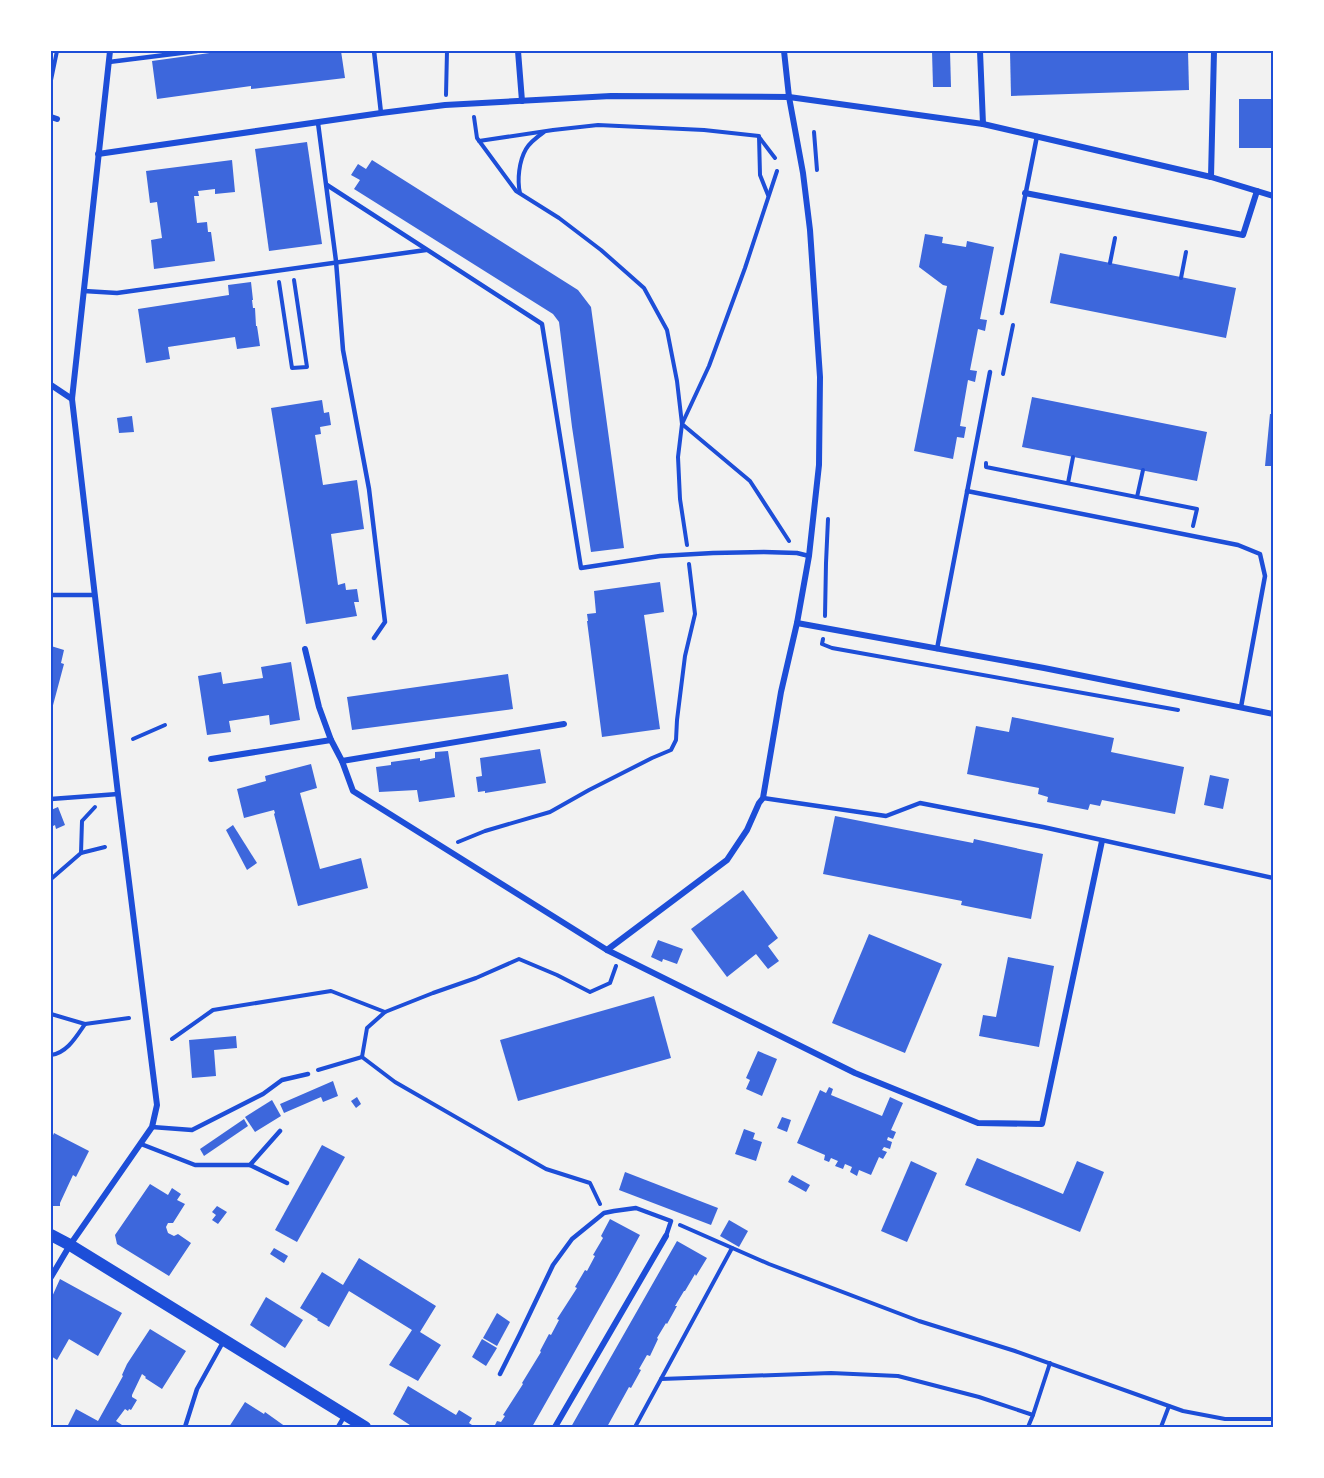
<svg xmlns="http://www.w3.org/2000/svg" width="1324" height="1478" viewBox="0 0 1324 1478" font-family="'Alegreya Sans',sans-serif">
  <rect width="100%" height="100%" fill="#f2f2f2"/>
  <g fill="#3d67dc">
    <polygon points="224,51 341,51 345,78 251,89 251,86 157,99 152,61"/>
    <polygon points="932,51 950,51 951,87 933,87"/>
    <polygon points="1010,51 1188,51 1189,90 1011,96"/>
    <rect x="1239" y="99" width="34" height="49"/>
    <polygon points="307,142 322,244 269,251 255,149"/>
    <polygon points="232,160 235,192 215,194 215,189 198,191 199,196 194,196 197,223 207,222 208,232 211,232 215,261 154,269 151,240 162,238 157,202 150,203 146,171"/>
    <polygon points="372,160 578,290 591,307 624,548 591,552 572,427 559,322 553,314 354,189 360,180 351,175 358,164 366,169"/>
    <polygon points="925,234 943,237 942,243 966,247 967,241 994,247 980,319 987,320 985,331 978,329 970,370 977,371 975,382 968,380 960,426 966,427 964,438 957,437 953,459 914,451 947,286 943,285 919,267"/>
    <polygon points="1060,253 1236,288 1226,338 1050,303"/>
    <polygon points="251,282 253,300 252,300 253,308 255,308 256,326 257,326 260,346 237,349 235,337 168,347 170,359 146,363 138,309 229,295 228,285"/>
    <polygon points="1032,397 1207,432 1197,481 1022,447"/>
    <polygon points="322,400 324,413 329,412 331,425 320,427 321,434 315,435 323,485 357,480 364,529 331,534 338,585 345,583 346,590 357,589 359,602 354,602 357,616 306,624 271,408"/>
    <polygon points="1270,414 1273,414 1273,466 1265,466"/>
    <polygon points="132,416 134,432 119,433 117,418"/>
    <polygon points="660,582 664,612 644,615 660,729 602,737 587,621 588,621 587,614 596,613 594,591"/>
    <polygon points="51,646 64,650 61,663 64,664 52,709"/>
    <polygon points="291,662 300,720 270,725 269,715 229,721 231,732 207,735 198,676 221,672 223,684 263,678 261,667"/>
    <polygon points="508,674 513,709 352,730 347,697"/>
    <polygon points="1012,717 1114,738 1111,752 1184,767 1175,814 1102,800 1100,806 1090,804 1088,810 1047,802 1048,797 1038,794 1039,788 967,774 976,726 1009,732"/>
    <polygon points="540,749 546,783 485,793 485,791 478,792 476,777 482,776 480,758"/>
    <polygon points="448,751 455,797 419,802 417,790 379,792 376,767 391,765 391,762 420,758 420,761 435,758 435,752"/>
    <polygon points="311,764 317,788 300,793 320,869 361,858 368,888 298,906 274,814 275,813 274,810 244,818 237,789 266,781 265,776"/>
    <polygon points="1210,775 1229,779 1223,809 1204,805"/>
    <polygon points="58,807 65,825 56,829 55,825 51,827 51,810"/>
    <polygon points="835,816 973,843 974,839 1043,854 1031,919 961,905 962,901 823,874"/>
    <polygon points="233,825 257,863 247,870 226,830"/>
    <polygon points="743,890 778,938 768,946 779,961 768,969 756,954 727,977 691,929"/>
    <polygon points="869,934 942,964 905,1053 832,1023"/>
    <polygon points="658,940 683,949 677,964 663,959 662,962 651,957"/>
    <polygon points="1008,957 1054,966 1039,1047 979,1036 983,1015 996,1017"/>
    <polygon points="654,996 671,1058 518,1101 500,1040"/>
    <polygon points="236,1036 237,1048 214,1050 216,1076 192,1078 189,1040"/>
    <polygon points="758,1051 777,1059 762,1096 746,1089 750,1080 746,1078"/>
    <polygon points="333,1081 338,1096 323,1102 321,1097 284,1113 280,1104"/>
    <polygon points="829,1087 833,1089 831,1095 882,1116 890,1097 903,1103 891,1130 896,1132 893,1139 888,1137 887,1140 892,1142 890,1149 884,1147 882,1150 887,1152 883,1159 879,1157 871,1175 859,1170 857,1176 850,1172 852,1167 845,1164 843,1169 835,1166 838,1161 831,1158 829,1162 824,1160 825,1155 797,1143 820,1090 826,1093"/>
    <polygon points="357,1097 361,1104 356,1108 351,1101"/>
    <polygon points="272,1100 281,1116 255,1132 245,1117"/>
    <polygon points="782,1117 791,1120 787,1132 777,1128"/>
    <polygon points="244,1119 248,1126 204,1156 200,1149"/>
    <polygon points="744,1129 755,1133 753,1139 762,1142 756,1161 735,1154"/>
    <polygon points="54,1133 89,1151 76,1177 73,1175 60,1203 60,1206 53,1206 53,1203 51,1203 51,1140"/>
    <polygon points="322,1145 345,1157 297,1242 275,1230"/>
    <polygon points="977,1158 1063,1194 1077,1161 1104,1172 1080,1232 965,1185"/>
    <polygon points="911,1161 937,1173 907,1242 881,1231"/>
    <polygon points="625,1172 718,1208 711,1225 619,1190"/>
    <polygon points="792,1175 810,1185 806,1192 788,1182"/>
    <polygon points="150,1184 168,1195 172,1188 181,1194 177,1200 185,1204 173,1223 168,1223 166,1227 168,1233 174,1236 178,1234 191,1243 169,1276 117,1244 115,1235"/>
    <polygon points="217,1206 227,1212 218,1224 212,1220 216,1215 212,1212"/>
    <polygon points="610,1219 640,1235 617,1277 532,1427 494,1427 497,1421 501,1422 505,1416 503,1415 523,1384 522,1383 541,1352 540,1351 549,1334 551,1335 559,1320 557,1319 577,1288 575,1287 585,1270 587,1271 595,1256 593,1255 603,1238 601,1236"/>
    <polygon points="729,1220 748,1231 739,1247 720,1236"/>
    <polygon points="677,1241 707,1258 696,1276 695,1274 685,1291 684,1291 675,1306 677,1306 667,1324 666,1323 657,1338 658,1339 650,1356 647,1355 639,1369 641,1370 631,1388 629,1387 607,1427 571,1427"/>
    <polygon points="274,1248 288,1256 284,1263 270,1254"/>
    <polygon points="359,1258 436,1306 420,1332 441,1345 418,1381 389,1365 412,1330 349,1291 329,1327 317,1320 318,1319 300,1308 322,1272 343,1285"/>
    <polygon points="60,1279 122,1313 98,1356 69,1339 57,1360 51,1356 51,1299"/>
    <polygon points="266,1297 303,1320 285,1348 250,1325"/>
    <polygon points="497,1313 510,1322 497,1346 483,1338"/>
    <polygon points="150,1329 186,1351 162,1389 145,1378 146,1377 142,1374 132,1395 132,1397 137,1400 131,1410 129,1409 128,1411 125,1409 116,1421 125,1427 67,1427 76,1409 98,1421 123,1376 122,1375 127,1364"/>
    <polygon points="482,1339 497,1348 486,1366 472,1357"/>
    <polygon points="408,1386 456,1415 459,1410 472,1418 469,1423 475,1427 413,1427 393,1414"/>
    <polygon points="245,1402 264,1414 265,1412 286,1427 229,1427"/>
  </g>
  <g fill="none" stroke-linecap="round" stroke-linejoin="round">
    <g stroke="#1d4ed8" stroke-width="4">
      <polyline points="51,80 57,51"/>
      <polyline points="446,95 447,51"/>
      <polyline points="474,117 477,138 516,191 559,218 601,250 644,288 667,330 677,381 682,424 678,457 680,499 687,545"/>
      <polyline points="814,132 817,170"/>
      <polyline points="759,137 775,158"/>
      <polyline points="479,141 553,130 598,125 704,130 759,136 760,175 768,195"/>
      <polyline points="777,171 745,268 709,366 682,424 750,481 789,541"/>
      <path d="M 520,193 C 517,180 519,161 526,149 C 530,142 537,137 544,132"/>
      <polyline points="1110,263 1115,238"/>
      <polyline points="1181,278 1186,252"/>
      <polyline points="279,282 292,368 307,367 294,280"/>
      <polyline points="1003,374 1013,325"/>
      <polyline points="986,463 986,467 1197,509 1193,526"/>
      <polyline points="1068,483 1073,457"/>
      <polyline points="1137,497 1143,470"/>
      <polyline points="825,616 826,563 828,519"/>
      <polyline points="823,639 822,644 832,648 1178,710"/>
      <polyline points="133,739 165,725"/>
      <polyline points="458,842 485,831 550,812 589,790 652,758 671,750 676,740 677,720 685,656 695,614 689,564"/>
      <polyline points="81,853 82,821 95,807"/>
      <polyline points="51,879 81,853 105,847"/>
      <polyline points="51,1014 85,1024 129,1018"/>
      <polyline points="172,1039 213,1010 331,991 385,1012"/>
      <path d="M 51,1055 C 67,1053 76,1037 85,1024"/>
      <polyline points="362,1057 367,1028 385,1012 433,993 476,978 519,959 557,975 590,992 610,983 616,966"/>
      <polyline points="318,1070 362,1057 395,1082 546,1169 590,1183 600,1204"/>
      <polyline points="680,1225 769,1264 919,1321 1015,1351 1183,1411 1225,1419 1273,1419"/>
      <polyline points="661,1379 831,1373 898,1376 979,1397 1033,1415 1028,1427"/>
      <polyline points="1033,1415 1050,1363"/>
      <polyline points="635,1427 732,1248"/>
      <polyline points="1161,1427 1169,1406"/>
    </g>
    <g stroke="#1d4ed8" stroke-width="4.5">
      <polyline points="374,51 381,113"/>
      <polyline points="109,62 197,51"/>
      <polyline points="318,123 336,261 343,350 369,489 385,622 374,638"/>
      <polyline points="327,185 542,324 581,568 660,556 713,553 764,552 797,553 809,556"/>
      <polyline points="84,291 117,293 426,250"/>
      <polyline points="1002,313 1037,136"/>
      <polyline points="967,491 1238,545 1260,554 1265,576 1241,707"/>
      <polyline points="51,595 95,595"/>
      <polyline points="937,649 990,372"/>
      <polyline points="763,798 886,816 920,803 1043,827 1273,878"/>
      <polyline points="51,799 118,794"/>
      <polyline points="152,1127 192,1130 263,1094 282,1080 308,1074"/>
      <polyline points="141,1144 195,1165 250,1165 280,1131"/>
      <polyline points="250,1165 287,1183"/>
      <polyline points="500,1374 520,1334 553,1265 572,1239 604,1213 614,1211 636,1208 671,1221 666,1236"/>
      <polyline points="185,1427 197,1389 223,1342"/>
      <polyline points="338,1427 345,1415"/>
    </g>
    <g stroke="#1d4ed8" stroke-width="6">
      <polyline points="518,51 522,101"/>
      <polyline points="980,51 983,124"/>
      <polyline points="51,117 57,119"/>
      <polyline points="98,154 381,113 445,105 611,96 789,97 983,124 1211,177 1273,196"/>
      <polyline points="1211,177 1214,51"/>
      <polyline points="1025,193 1243,235 1257,191"/>
      <polyline points="51,385 72,399"/>
      <polyline points="797,623 1044,668 1273,714"/>
      <polyline points="305,649 319,707 331,740 342,761 353,791 607,950 855,1073 978,1123 1042,1124 1102,841"/>
      <polyline points="211,759 331,740"/>
      <polyline points="342,761 564,724"/>
      <polyline points="607,950 727,860 747,830 759,803 763,798 781,692 797,623 809,556 819,465 820,377 810,230 803,173 789,97 784,51"/>
      <polyline points="51,1277 70,1245 152,1127 157,1105 118,794 72,399 110,51"/>
      <polyline points="555,1427 666,1236"/>
    </g>
    <polyline stroke="#1d4ed8" stroke-width="12" points="51,1235 70,1245 365,1427"/>
  </g>
  <rect width="1324" height="1478" fill="none" stroke="#ffffff" stroke-width="105"/>
  <rect x="52" y="52" width="1220" height="1374" fill="none" stroke="#1d4ed8" stroke-width="2"/>
</svg>
